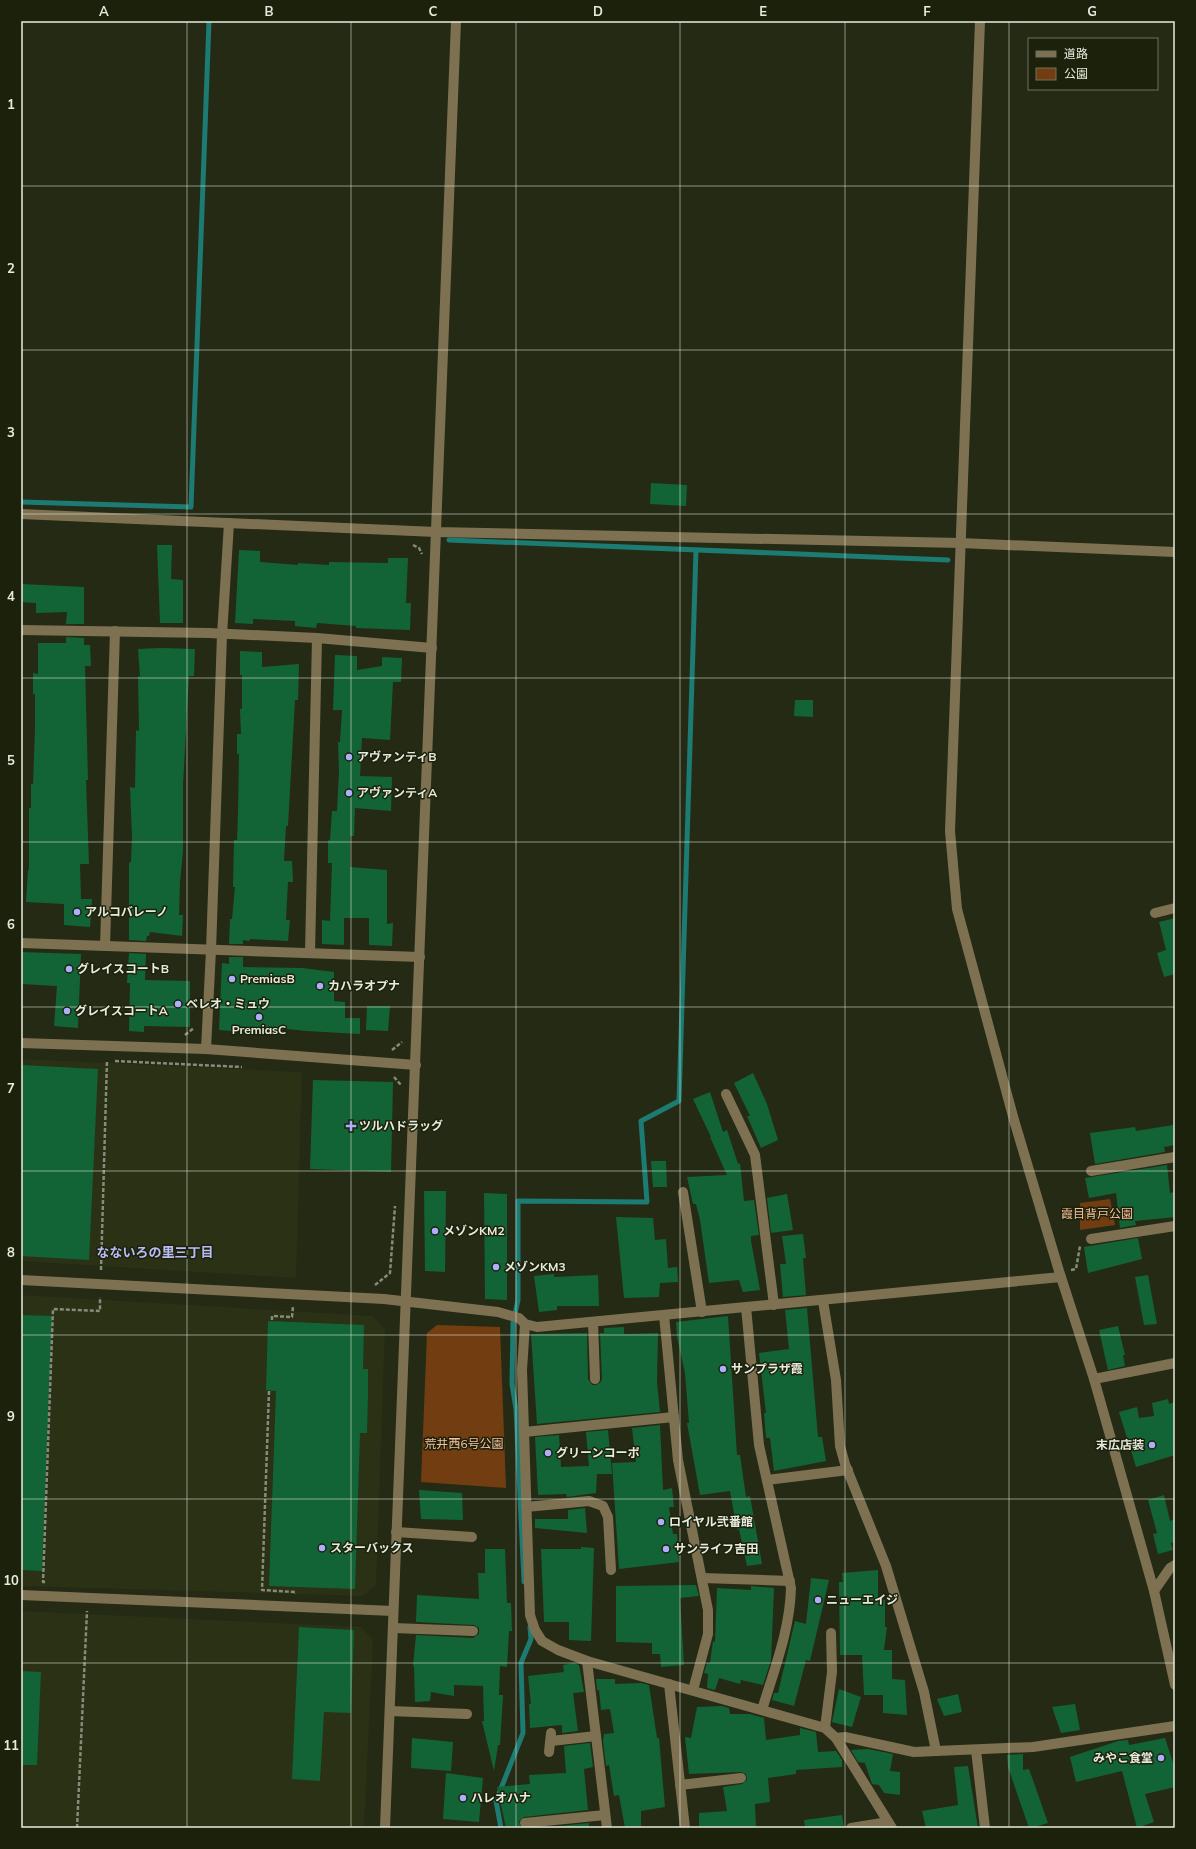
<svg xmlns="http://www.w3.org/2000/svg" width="1196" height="1849" viewBox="0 0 1196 1849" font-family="Mulish,'Noto Sans JP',sans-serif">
  <rect width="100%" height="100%" fill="#252a15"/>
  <g fill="#2a3115">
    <polygon points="21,1059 302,1072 296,1278 21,1261"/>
    <polygon points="21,1295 373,1316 385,1329 376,1585 363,1596 21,1586"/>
    <polygon points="21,1611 361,1627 373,1640 364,1828 21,1828"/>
  </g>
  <g fill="#723d11">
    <polygon points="1110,1199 1115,1225 1080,1230 1080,1203"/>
    <polygon points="437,1325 500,1327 506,1488 421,1482 427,1333"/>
  </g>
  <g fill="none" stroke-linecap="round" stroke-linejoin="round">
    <g stroke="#1c7b72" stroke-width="5">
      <polyline points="21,502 191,507 209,21"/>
      <polyline points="449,540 948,560"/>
      <polyline points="524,1582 516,1409 512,1384 513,1323 518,1300 518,1201 647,1202 641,1121 679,1101 696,550"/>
      <polyline points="501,1828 496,1801 523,1733 521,1663 531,1639 530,1627"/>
    </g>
  </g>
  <g fill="#126436">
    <polygon points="651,483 687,485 686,506 650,504"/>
    <polygon points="157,545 172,545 171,579 183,580 183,623 160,623"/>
    <polygon points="239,550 260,551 260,562 298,565 298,563 329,565 329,562 388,563 388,558 408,558 406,603 411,603 410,630 356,628 356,626 317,623 316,628 295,626 295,621 253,619 253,624 235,623"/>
    <polygon points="21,584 84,587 84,624 66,624 67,612 36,613 36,603 21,602"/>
    <polygon points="66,637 84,638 84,645 90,645 91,666 85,666 88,780 86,780 89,864 80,864 81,899 92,899 90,927 64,925 64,904 26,902 28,870 29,870 29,808 31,808 31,784 33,784 35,729 35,694 33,694 33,673 38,674 38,643 66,643"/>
    <polygon points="161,648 195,649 194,676 189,676 183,785 183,851 180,882 179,915 183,915 182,936 150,932 149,936 147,936 146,941 129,940 129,863 131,862 132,836 130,787 135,788 136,730 139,731 138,676 140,677 138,649"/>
    <polygon points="240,651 262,652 262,667 299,664 298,700 295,700 288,826 286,826 284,861 292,861 293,882 288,882 286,920 290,920 288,941 250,939 250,941 243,940 243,944 229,944 230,919 232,919 235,887 233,887 234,840 237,840 238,812 239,754 237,754 237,734 241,734 240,709 242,709 242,675 240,675"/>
    <polygon points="335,655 357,656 357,670 382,666 382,657 402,658 401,682 393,682 390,740 362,738 360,776 392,777 391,811 355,808 354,836 350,836 350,867 387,870 387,924 393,923 392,946 369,945 369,918 344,918 344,945 322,944 322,920 330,921 332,863 328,863 328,840 330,841 332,811 337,811 339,771 338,742 340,742 342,710 333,710"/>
    <polygon points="795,700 813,700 813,717 794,716"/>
    <polygon points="1175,918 1175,974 1164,977 1157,953 1166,950 1159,922"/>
    <polygon points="21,952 81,954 78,1028 54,1026 57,986 21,984"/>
    <polygon points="129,953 146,954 145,980 190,981 190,1027 144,1026 144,1032 129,1031 130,983 127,983"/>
    <polygon points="229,957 243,957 243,967 302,968 334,972 334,1001 345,1002 345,1018 360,1018 360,1034 306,1031 269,1027 268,1034 219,1030 222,963 229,964"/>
    <polygon points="367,1006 390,1006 388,1031 366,1030"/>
    <polygon points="21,1065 98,1069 89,1260 21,1256"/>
    <polygon points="753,1073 767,1104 778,1140 761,1148 747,1116 750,1116 734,1083"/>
    <polygon points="313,1080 393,1082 391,1172 310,1169"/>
    <polygon points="710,1092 723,1132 727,1130 738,1164 740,1163 744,1201 754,1200 759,1235 751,1236 751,1241 760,1290 743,1292 739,1280 709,1283 700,1220 696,1204 693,1204 687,1177 727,1175 710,1137 711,1137 693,1099"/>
    <polygon points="1173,1125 1175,1145 1164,1147 1165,1152 1095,1164 1090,1133 1135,1127 1136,1131"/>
    <polygon points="651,1161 666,1161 667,1187 653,1187"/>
    <polygon points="1167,1165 1170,1193 1174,1192 1175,1217 1135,1221 1136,1225 1120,1228 1116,1193 1089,1198 1085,1178"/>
    <polygon points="424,1191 446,1191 445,1272 425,1271"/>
    <polygon points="484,1193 507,1194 507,1300 485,1299"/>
    <polygon points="787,1194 793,1230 771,1233 767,1198"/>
    <polygon points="616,1217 653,1218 655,1240 666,1239 668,1268 677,1267 678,1282 660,1283 659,1297 624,1298"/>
    <polygon points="803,1234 806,1258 803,1258 806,1295 783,1297 780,1264 786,1264 782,1236"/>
    <polygon points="1138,1238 1142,1259 1088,1273 1084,1247"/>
    <polygon points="554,1274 554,1277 598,1275 599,1306 557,1306 557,1310 539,1312 534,1276"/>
    <polygon points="1148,1275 1157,1324 1144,1325 1135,1277"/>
    <polygon points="807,1308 818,1437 822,1437 826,1461 774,1471 770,1438 766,1438 764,1413 766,1413 759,1353 789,1349 785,1310"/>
    <polygon points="21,1315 52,1316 42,1571 21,1570"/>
    <polygon points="728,1316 737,1455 740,1455 746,1497 750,1496 762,1564 747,1566 739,1529 737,1530 730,1491 700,1495 687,1423 689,1423 685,1373 677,1337 676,1322"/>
    <polygon points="268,1321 364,1325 363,1369 368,1369 368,1396 367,1433 360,1433 355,1589 269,1586 276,1391 266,1390"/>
    <polygon points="1118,1326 1125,1355 1123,1355 1125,1366 1108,1370 1099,1330"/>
    <polygon points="624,1327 624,1334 658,1333 657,1382 660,1412 537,1424 531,1334 587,1333 588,1379 592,1385 596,1385 601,1382 602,1379 600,1333 604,1333 604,1328"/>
    <polygon points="1168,1399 1169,1404 1175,1402 1175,1455 1136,1467 1119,1412 1137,1407 1139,1418 1154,1416 1152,1403"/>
    <polygon points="660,1425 663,1490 672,1488 674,1507 669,1507 673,1534 677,1534 679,1562 619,1569 612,1463 636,1462 632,1428"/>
    <polygon points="608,1430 612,1474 597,1474 596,1493 567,1497 566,1494 538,1495 535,1437 559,1435 561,1467 589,1466 586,1432"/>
    <polygon points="419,1490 462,1493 463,1520 421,1519"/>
    <polygon points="1164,1495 1170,1521 1175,1519 1175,1542 1171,1543 1173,1550 1158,1554 1153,1534 1157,1533 1148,1500"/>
    <polygon points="585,1508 587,1533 535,1528 535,1519 568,1519 568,1510"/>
    <polygon points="581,1547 594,1548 591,1641 569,1640 569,1622 544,1622 541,1549 581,1549"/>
    <polygon points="485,1549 505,1549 507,1603 511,1603 512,1631 509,1631 507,1667 500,1666 499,1695 503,1695 500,1745 498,1745 494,1771 482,1721 484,1721 483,1686 454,1685 454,1696 431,1692 430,1701 415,1702 414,1666 413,1666 416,1635 473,1638 479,1634 479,1628 474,1625 416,1622 417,1595 479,1599 478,1573 485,1573"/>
    <polygon points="878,1570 878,1599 885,1600 885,1627 887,1627 884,1650 892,1650 892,1679 905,1680 907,1715 883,1713 883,1695 864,1695 862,1655 840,1655 839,1582 843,1582 842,1573"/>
    <polygon points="811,1578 829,1580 810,1661 806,1660 794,1706 772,1700 774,1693 778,1693 795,1621 806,1624"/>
    <polygon points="696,1585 699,1596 680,1598 684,1665 661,1667 660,1654 652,1654 652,1643 616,1642 616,1586"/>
    <polygon points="751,1586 774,1588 771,1660 763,1685 741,1680 740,1684 719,1678 715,1690 707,1688 708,1674 704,1673 707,1663 710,1663 713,1641 715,1642 717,1588 751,1590"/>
    <polygon points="299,1627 354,1630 351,1713 324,1712 320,1781 292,1779"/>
    <polygon points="574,1663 579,1665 584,1692 573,1693 578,1731 562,1733 562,1725 530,1728 529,1704 531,1704 528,1676 564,1672 563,1665"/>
    <polygon points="21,1671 41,1672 37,1765 21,1765"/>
    <polygon points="596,1679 615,1679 615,1684 641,1683 649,1685 657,1738 659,1738 665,1807 641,1811 641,1828 625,1828 619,1795 614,1796 609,1765 606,1766 603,1741 604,1734 614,1733 610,1709 601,1710 599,1690 597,1690"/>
    <polygon points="839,1689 861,1697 852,1727 832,1722"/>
    <polygon points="958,1694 962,1712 944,1716 937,1699"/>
    <polygon points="1075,1704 1080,1730 1061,1733 1052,1707"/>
    <polygon points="722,1706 729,1708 730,1714 750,1714 764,1718 766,1740 800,1735 800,1728 816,1732 818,1752 836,1751 842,1760 842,1767 796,1770 796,1774 768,1778 770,1802 755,1804 756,1828 699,1828 699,1813 727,1811 723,1787 742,1784 747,1780 746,1774 741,1772 689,1774 685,1737 691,1738 697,1707"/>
    <polygon points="412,1738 453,1742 451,1771 411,1768"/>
    <polygon points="1165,1738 1175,1769 1175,1787 1145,1794 1154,1822 1137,1828 1122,1771 1076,1782 1070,1757 1118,1741 1128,1740 1129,1745"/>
    <polygon points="590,1743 593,1767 584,1769 588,1810 524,1817 519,1821 521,1828 506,1828 497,1787 530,1784 529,1775 566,1773 564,1746"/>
    <polygon points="868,1749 893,1754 890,1771 900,1772 900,1795 884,1793 879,1785 872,1784 865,1763 858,1762 851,1750"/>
    <polygon points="1023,1754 1023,1770 1029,1769 1048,1823 1031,1828 1029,1828 1008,1767 1007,1755"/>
    <polygon points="968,1766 978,1828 926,1828 922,1811 958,1805 954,1767"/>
    <polygon points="446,1773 483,1778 479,1822 443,1819"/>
    <polygon points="842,1815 844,1828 805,1828 804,1820"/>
    <polygon points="589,1823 589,1828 540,1828"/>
  </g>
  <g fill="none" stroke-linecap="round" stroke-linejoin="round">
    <g stroke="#868b7a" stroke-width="2.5" stroke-dasharray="4 2" stroke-linecap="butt">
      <polyline points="413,545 419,548 422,554"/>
      <polyline points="185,1035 194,1028"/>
      <polyline points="392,1050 402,1042"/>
      <polyline points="115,1061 242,1067"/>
      <polyline points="394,1077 401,1085"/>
      <polyline points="101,1270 107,1060"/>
      <polyline points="1071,1270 1076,1269 1080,1246"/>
      <polyline points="375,1285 390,1273 395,1206"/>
      <polyline points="272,1320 272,1316 292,1317 293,1306"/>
      <polyline points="269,1391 262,1590 295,1592 295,1594"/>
      <polyline points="45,1582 43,1582 53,1309 100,1311 100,1297"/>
      <polyline points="77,1828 87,1611"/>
    </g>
    <g stroke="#7e7152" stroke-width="10">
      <polyline points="980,21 950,831 957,909 1014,1120 1059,1271 1094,1379 1154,1591 1175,1685"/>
      <polyline points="21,514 436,532 960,543 1175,552"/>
      <polyline points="21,630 209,633 317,638 432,648"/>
      <polyline points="1155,913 1175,908"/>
      <polyline points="21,943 420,957"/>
      <polyline points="105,946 115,631"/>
      <polyline points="310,953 317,638"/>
      <polyline points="21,1043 206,1049 416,1065"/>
      <polyline points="206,1049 211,950 222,635 229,523"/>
      <polyline points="726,1094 755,1155 774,1305"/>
      <polyline points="1091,1171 1175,1157"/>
      <polyline points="683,1192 702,1312"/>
      <polyline points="1091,1239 1175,1226"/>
      <polyline points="21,1280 384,1299 498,1312 519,1318 525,1324 537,1327 1061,1277"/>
      <polyline points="823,1301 836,1380 840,1446 845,1464 886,1566 924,1692 936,1751"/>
      <path d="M 746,1307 L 759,1445 L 791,1588 C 790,1630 774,1670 762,1710"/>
      <polyline points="664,1315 678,1460 708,1610 708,1634 693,1690"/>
      <polyline points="593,1322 595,1379"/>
      <polyline points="525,1324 522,1370 530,1615 535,1630 542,1641 558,1650 587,1661 825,1728 836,1738 892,1828"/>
      <polyline points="1094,1379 1175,1363"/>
      <polyline points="524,1432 674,1417"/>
      <polyline points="767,1480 848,1470"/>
      <polyline points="526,1507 589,1501 603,1506 608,1517 611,1570"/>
      <polyline points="396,1532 472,1537"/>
      <polyline points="702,1578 790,1581"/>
      <polyline points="1154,1591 1170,1568 1175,1565"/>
      <polyline points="21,1595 393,1611"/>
      <polyline points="393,1628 473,1631"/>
      <polyline points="587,1661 607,1828"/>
      <polyline points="669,1684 685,1828"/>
      <polyline points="390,1711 467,1714"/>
      <polyline points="825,1728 832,1672 831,1633"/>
      <polyline points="836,1738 845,1737 914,1752 936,1751 1033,1747 1175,1726"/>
      <polyline points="551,1741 596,1736"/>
      <polyline points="976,1750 985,1828"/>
      <polyline points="549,1752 551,1733"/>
      <polyline points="680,1785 741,1778"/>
      <polyline points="525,1823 605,1815"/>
      <polyline points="385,1828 456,21"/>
      <polyline points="851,1828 888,1822"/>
    </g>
  </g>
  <path fill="none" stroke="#e7ebde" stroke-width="1" stroke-opacity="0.55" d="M 187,21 L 187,1828M 351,21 L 351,1828M 516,21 L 516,1828M 680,21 L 680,1828M 845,21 L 845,1828M 1009,21 L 1009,1828M 21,186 L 1175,186M 21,350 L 1175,350M 21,514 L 1175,514M 21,678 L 1175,678M 21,842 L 1175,842M 21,1007 L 1175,1007M 21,1171 L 1175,1171M 21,1335 L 1175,1335M 21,1499 L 1175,1499M 21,1663 L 1175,1663"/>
  <g fill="#adaffb" stroke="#1c210c" stroke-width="1.5">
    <circle cx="349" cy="757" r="4"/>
    <circle cx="349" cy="793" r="4"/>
    <circle cx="77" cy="912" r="4"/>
    <circle cx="69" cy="969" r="4"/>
    <circle cx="232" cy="979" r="4"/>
    <circle cx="320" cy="986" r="4"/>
    <circle cx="178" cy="1004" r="4"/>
    <circle cx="67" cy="1011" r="4"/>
    <circle cx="259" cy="1017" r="4"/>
    <path d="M349 1120h4v4h4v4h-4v4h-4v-4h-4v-4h4z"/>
    <circle cx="435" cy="1231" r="4"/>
    <circle cx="496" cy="1267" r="4"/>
    <circle cx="723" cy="1369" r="4"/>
    <circle cx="1152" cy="1445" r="4"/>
    <circle cx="548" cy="1453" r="4"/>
    <circle cx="661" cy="1522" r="4"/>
    <circle cx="322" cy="1548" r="4"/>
    <circle cx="666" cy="1549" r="4"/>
    <circle cx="818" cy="1600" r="4"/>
    <circle cx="1161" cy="1758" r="4"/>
    <circle cx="463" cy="1798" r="4"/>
  </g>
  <g text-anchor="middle" stroke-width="3" stroke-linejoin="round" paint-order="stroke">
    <g font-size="12" font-weight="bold" fill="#e7ebde" stroke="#1c210c" text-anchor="start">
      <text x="357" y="761">アヴァンティB</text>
      <text x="357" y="797">アヴァンティA</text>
      <text x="85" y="916">アルコバレーノ</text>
      <text x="77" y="973">グレイスコートB</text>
      <text x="240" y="983">PremiasB</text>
      <text x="328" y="990">カハラオプナ</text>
      <text x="186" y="1008">ベレオ・ミュウ</text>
      <text x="75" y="1015">グレイスコートA</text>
      <text x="259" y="1034" text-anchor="middle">PremiasC</text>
      <text x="359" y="1130">ツルハドラッグ</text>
      <text x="443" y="1235">メゾンKM2</text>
      <text x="504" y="1271">メゾンKM3</text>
      <text x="731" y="1373">サンプラザ霞</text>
      <text x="1144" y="1449" text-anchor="end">末広店装</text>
      <text x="556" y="1457">グリーンコーポ</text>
      <text x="669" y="1526">ロイヤル弐番館</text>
      <text x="330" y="1552">スターバックス</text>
      <text x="674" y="1553">サンライフ吉田</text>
      <text x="826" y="1604">ニューエイジ</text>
      <text x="1153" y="1762" text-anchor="end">みやこ食堂</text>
      <text x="471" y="1802">ハレオハナ</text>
    </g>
    <g font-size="12" fill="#f9c19b" stroke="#1c210c">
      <text x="1097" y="1218">霞目背戸公園</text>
      <text x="464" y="1448">荒井西6号公園</text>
    </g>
    <g font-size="13" font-weight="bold" fill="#babcf5" stroke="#1c210c">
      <text x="155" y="1257">なないろの里三丁目</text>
    </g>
  </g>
  <rect width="1196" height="1849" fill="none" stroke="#1c210c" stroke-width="44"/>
  <rect x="1028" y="38" width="130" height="52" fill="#1c210c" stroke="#6d7260"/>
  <rect x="1036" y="51" width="20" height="6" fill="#7e7152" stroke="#6d7260"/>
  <text x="1064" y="58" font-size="12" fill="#e7ebde">道路</text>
  <rect x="1036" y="68" width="20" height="12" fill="#723d11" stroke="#6d7260"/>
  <text x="1064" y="78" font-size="12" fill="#e7ebde">公園</text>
  <rect x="22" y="22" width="1152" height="1805" fill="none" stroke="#e7ebde" stroke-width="1.5"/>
  <g font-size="13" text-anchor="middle" font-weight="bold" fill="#e7ebde">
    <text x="104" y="16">A</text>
    <text x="269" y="16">B</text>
    <text x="433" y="16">C</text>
    <text x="598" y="16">D</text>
    <text x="763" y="16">E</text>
    <text x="927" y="16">F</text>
    <text x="1092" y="16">G</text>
    <text x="11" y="109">1</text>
    <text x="11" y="273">2</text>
    <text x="11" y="437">3</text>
    <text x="11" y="601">4</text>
    <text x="11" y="765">5</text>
    <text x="11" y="929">6</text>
    <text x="11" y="1093">7</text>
    <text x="11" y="1257">8</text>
    <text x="11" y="1421">9</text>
    <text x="11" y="1585">10</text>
    <text x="11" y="1750">11</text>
  </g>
</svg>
